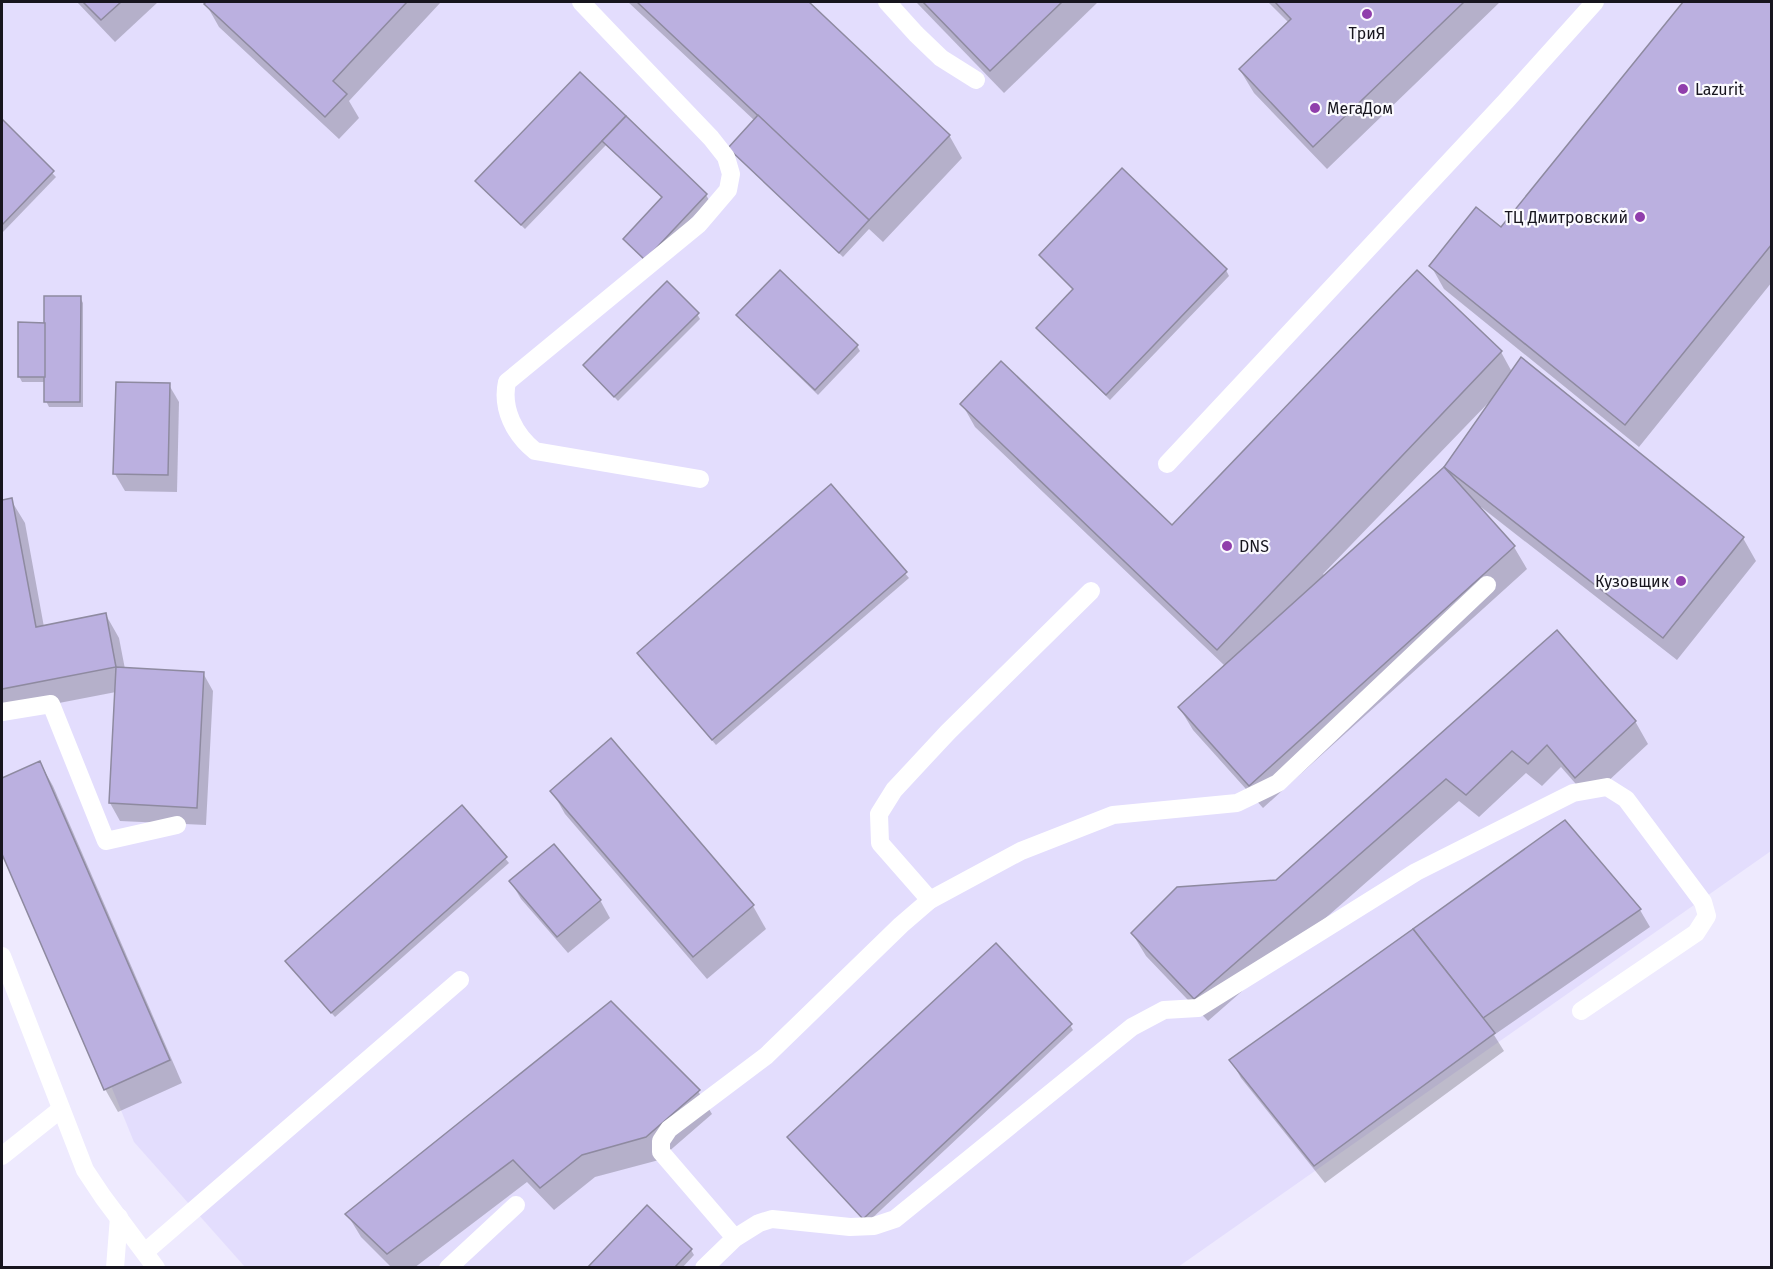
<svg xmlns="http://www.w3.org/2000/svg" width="1773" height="1269" viewBox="0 0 1773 1269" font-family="'Fira Sans',sans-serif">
  <rect width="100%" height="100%" fill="#eeeafe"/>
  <polygon fill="#e3ddfd" points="2,2 1771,2 1771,851 1178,1267 245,1267 134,1142 2,819"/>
  <g fill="#0003" fill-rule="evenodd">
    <polygon points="77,2 158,2 115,42"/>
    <polygon points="208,2 441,2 349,101 359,118 339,139 219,27 206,4"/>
    <polygon points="628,2 806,2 949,135 962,158 883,242 869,229 843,257 733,153 755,121"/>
    <polygon points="916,2 1098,2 1004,93"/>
    <polygon points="1268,2 1500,2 1327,169 1254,93 1240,70 1289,23"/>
    <polygon points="1685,2 1772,2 1772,282 1639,447 1444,289 1431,266 1501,229"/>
    <polygon points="580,74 706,195 709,200 648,264 624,239 663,199 606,145 525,229 480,186 477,181"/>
    <polygon points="2,121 56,177 2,233"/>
    <polygon points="1041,256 1226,270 1229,276 1110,400 1041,333 1038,328 1074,290"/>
    <polygon points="80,297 83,303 83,407 49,407 46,401 46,382 22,382 19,376 46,324"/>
    <polygon points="697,314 700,319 618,401 584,365"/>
    <polygon points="738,315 857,346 860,351 818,395 741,320"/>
    <path d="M 1501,352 L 1512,372 L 1743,538 L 1756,561 L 1677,660 L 1481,507 L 1480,508 L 1514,547 L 1527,569 L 1263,808 L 1193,730 L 1179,707 L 1225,666 L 975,427 L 962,404 L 1172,527 ZM 1492,399 L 1493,400 L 1445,468 L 1325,576 L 1323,574 Z"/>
    <polygon points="169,385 179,402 177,492 125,491 115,474"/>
    <polygon points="831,487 909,578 716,745 638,653"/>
    <polygon points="11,500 25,523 44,627 106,615 119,638 125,669 203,673 213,691 206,825 120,821 110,803 116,692 2,714 2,502"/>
    <polygon points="1556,632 1635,721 1648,744 1589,799 1561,767 1542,786 1526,773 1479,817 1459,801 1208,1021 1146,956 1132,933 1276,882"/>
    <polygon points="40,763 53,786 182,1083 118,1112 105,1089 2,851 2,780"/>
    <polygon points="552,791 753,906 766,929 707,979 565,814"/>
    <polygon points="462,807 509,863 335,1017 290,966"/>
    <polygon points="511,882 600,900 610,918 568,953 521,899"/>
    <polygon points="1640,910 1650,927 1494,1035 1504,1051 1325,1183 1241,1078 1231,1060"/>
    <polygon points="1070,1025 1073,1030 867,1223 789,1137"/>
    <polygon points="698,1091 712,1114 659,1160 595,1177 554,1210 527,1182 414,1268 392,1268 361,1237 347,1214"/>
    <polygon points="647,1207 691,1250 694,1255 682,1268 589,1268"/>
  </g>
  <g fill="#bbb0e0" stroke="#8e8aa0" stroke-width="1.5">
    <polygon points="83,2 121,2 101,20"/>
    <polygon points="206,2 407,2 333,81 347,94 325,117 204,4"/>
    <polygon points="637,2 809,2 950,135 869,220"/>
    <polygon points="923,2 1062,2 990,71"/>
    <polygon points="1275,2 1464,2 1313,147 1239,69 1291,19"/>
    <polygon points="1683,2 1772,2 1772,244 1625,425 1429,266 1476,207 1501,227"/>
    <polygon points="580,72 626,116 521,225 475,181"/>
    <polygon points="758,115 869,220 839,253 728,148"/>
    <polygon points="626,116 707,194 645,260 623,239 662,197 602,141"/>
    <polygon points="2,119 54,171 2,225"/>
    <polygon points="1122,168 1227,269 1106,395 1036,328 1073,289 1039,255"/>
    <polygon points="780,270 858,345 815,390 736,315"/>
    <polygon points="1417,270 1502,351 1217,650 960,404 1001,361 1172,525"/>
    <polygon points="667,281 699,313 614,397 583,365"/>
    <polygon points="44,296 81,296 80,402 44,402"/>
    <polygon points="18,322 45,323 45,377 18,377"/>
    <polygon points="1521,357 1744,537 1663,638 1444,467"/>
    <polygon points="116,382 170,383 168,475 113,474"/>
    <polygon points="1444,467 1515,546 1249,786 1178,707"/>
    <polygon points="831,484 907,572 712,740 637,653"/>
    <polygon points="12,498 36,627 106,613 116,667 2,689 2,500"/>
    <polygon points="1557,630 1636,721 1575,778 1547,745 1528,764 1512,751 1466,795 1446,779 1194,999 1131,933 1177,887 1276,880"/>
    <polygon points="116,667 204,672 197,808 109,803"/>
    <polygon points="611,738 754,905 693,957 550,791"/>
    <polygon points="40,761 170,1060 104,1090 2,854 2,778"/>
    <polygon points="462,805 507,857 331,1013 285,961"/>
    <polygon points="1565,820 1641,909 1483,1018 1413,929"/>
    <polygon points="554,844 601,900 557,937 509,881"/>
    <polygon points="1413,929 1495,1033 1314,1166 1229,1060"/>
    <polygon points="996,943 1072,1024 863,1219 787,1137"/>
    <polygon points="611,1001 700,1090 646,1137 582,1155 540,1188 513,1160 387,1254 345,1214"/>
    <polygon points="647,1205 692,1249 674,1268 587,1268"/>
  </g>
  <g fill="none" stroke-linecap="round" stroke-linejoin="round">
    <g stroke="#fff" stroke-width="18">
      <path d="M 581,2 L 711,138 L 726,157 L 731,174 L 728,190 L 699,224 L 507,382 C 501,409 515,435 535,451 L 700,479"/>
      <polyline points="887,2 916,34 941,58 976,80"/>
      <polyline points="1167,464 1506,101 1595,2"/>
      <polyline points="2,712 51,704 106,841 177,825"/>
      <polyline points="930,900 880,843 879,814 894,790 948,732 1091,591"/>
      <polyline points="2,956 85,1170 103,1197 156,1268"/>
      <polyline points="2,1156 61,1109"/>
      <polyline points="735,1238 661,1152 661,1141 669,1129 766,1056 901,925 930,900 1021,851 1113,815 1237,803 1278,783 1487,585"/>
      <polyline points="145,1252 460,980"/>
      <polyline points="115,1268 119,1217"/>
      <polyline points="448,1268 516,1205"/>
      <polyline points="704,1268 735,1238 759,1223 772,1219 850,1227 874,1226 895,1219 1132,1027 1164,1010 1198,1008 1416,872 1573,793 1607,787 1626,799 1703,902 1707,916 1696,933 1581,1011"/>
    </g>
  </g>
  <g fill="#903eac" stroke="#fbfaff" stroke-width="2">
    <circle cx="1367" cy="14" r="6"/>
    <circle cx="1683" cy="89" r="6"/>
    <circle cx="1315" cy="108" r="6"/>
    <circle cx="1640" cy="217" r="6"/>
    <circle cx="1227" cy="546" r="6"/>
    <circle cx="1681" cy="581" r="6"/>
  </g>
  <g text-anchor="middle" stroke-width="4.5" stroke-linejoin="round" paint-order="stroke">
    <g font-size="16" fill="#17151e" stroke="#fbfaff" text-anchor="start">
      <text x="1367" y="39" text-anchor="middle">ТриЯ</text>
      <text x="1695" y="95">Lazurit</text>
      <text x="1327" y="114">МегаДом</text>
      <text x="1628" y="223" text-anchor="end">ТЦ Дмитровский</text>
      <text x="1239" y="552">DNS</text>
      <text x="1669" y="587" text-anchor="end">Кузовщик</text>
    </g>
  </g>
  <rect width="1773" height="1269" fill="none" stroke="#17151e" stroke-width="6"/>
</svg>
